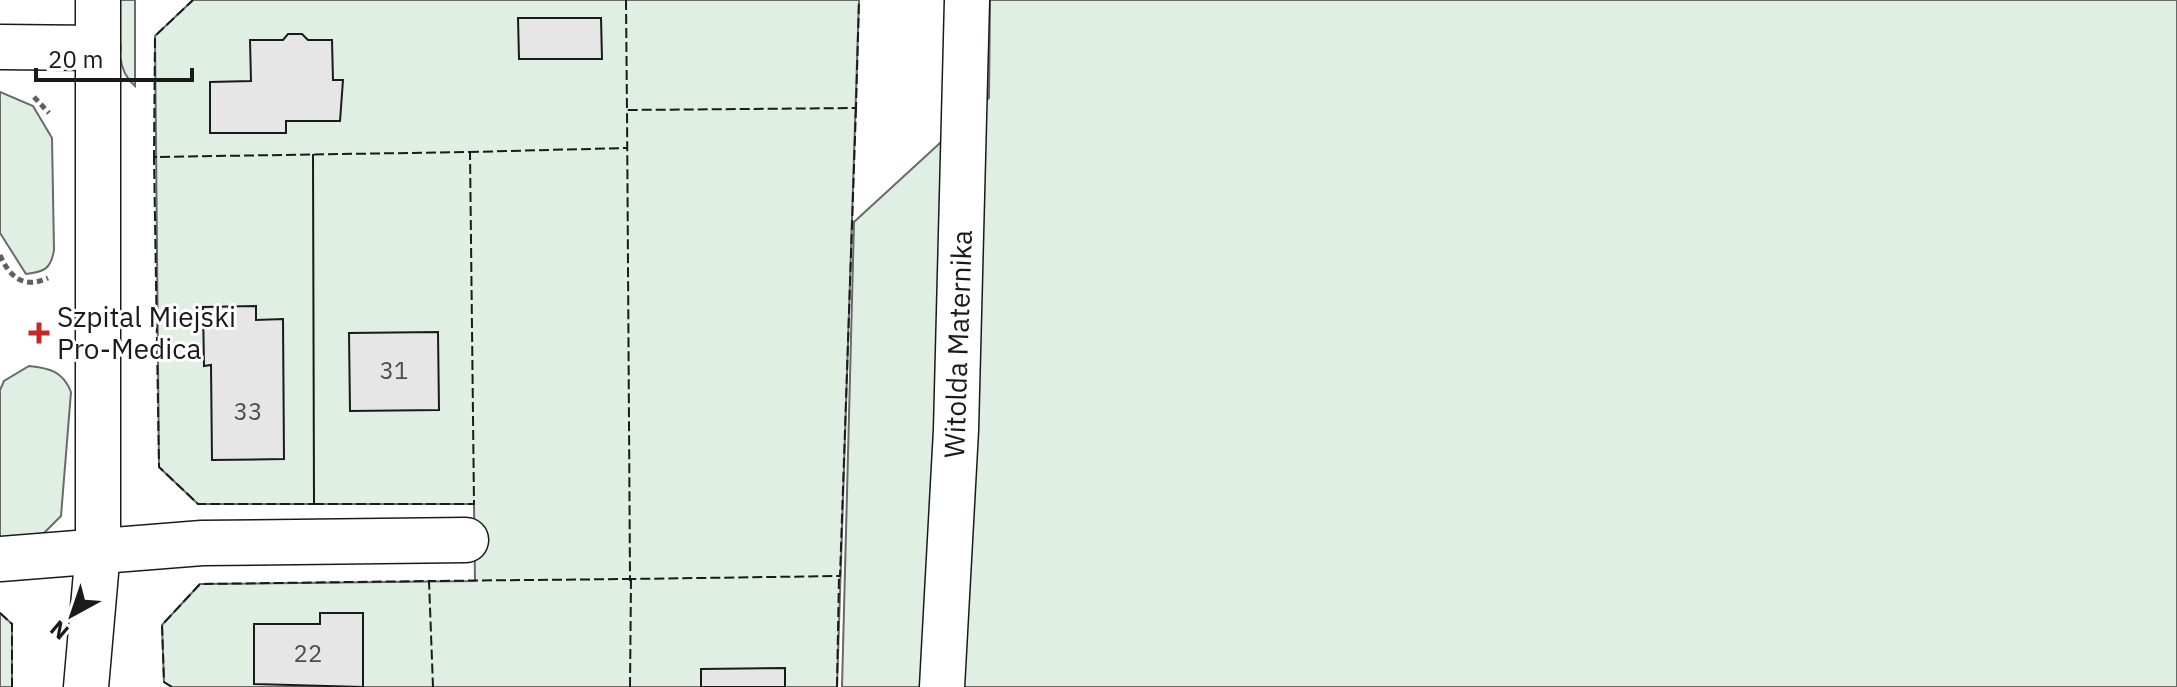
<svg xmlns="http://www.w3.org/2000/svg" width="2177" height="687" viewBox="0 0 2177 687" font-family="'IBM Plex Sans',sans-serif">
  <rect width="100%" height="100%" fill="#fff"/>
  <g fill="#e0efe3" stroke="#6a6a6a" stroke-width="2">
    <path d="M 120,0 L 135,0 L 135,86 C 112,67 120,28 120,0 Z"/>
    <polygon points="193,0 859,0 837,687 172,687 164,682 162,625 200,584 475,581 474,504 198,504 159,467 155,36"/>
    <polygon points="990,0 2177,0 2177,687 842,687 854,222 989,98"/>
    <path d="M 0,92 L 33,106 L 52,138 L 54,250 C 51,269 44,272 26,274 L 0,233 Z"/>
    <path d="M 29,366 C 49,368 63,371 71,392 L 61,516 L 43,534 L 0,541 L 0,390 L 4,381 Z"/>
    <polygon points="0,613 12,624 12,687 0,687"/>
  </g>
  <g fill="#e6e6e6" stroke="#1a1a1a" stroke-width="2">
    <polygon points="518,18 601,18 602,59 519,59"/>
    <polygon points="288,34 302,34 308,40 332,40 333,80 343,80 340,121 286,121 286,133 210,133 210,82 251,81 250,40 283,40"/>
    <polygon points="256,306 256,320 283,319 284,459 212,460 211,365 204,366 203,307"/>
    <polygon points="438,332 439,410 350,411 349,333"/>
    <polygon points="320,613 363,613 363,687 254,684 254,624 320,624"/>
    <polygon points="785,668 785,687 701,687 701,669"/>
  </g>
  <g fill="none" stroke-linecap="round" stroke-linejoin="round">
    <defs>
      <g id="minor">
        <polyline points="0,47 98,48"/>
        <polyline points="0,559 202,543 466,540"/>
        <polyline points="86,687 98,550 98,0"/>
        <polyline points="942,687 956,430 967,0"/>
      </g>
    </defs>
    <use href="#minor" stroke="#1a1a1a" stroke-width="47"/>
    <g stroke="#5f5f5f" stroke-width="5" stroke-dasharray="6 4" stroke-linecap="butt">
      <polyline points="34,97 49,113"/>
      <path d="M 0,255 C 10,278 24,289 48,278"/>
    </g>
    <use href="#minor" stroke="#fff" stroke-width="44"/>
    <g stroke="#1a1a1a" stroke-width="2" stroke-dasharray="10 4" stroke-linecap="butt">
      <polyline points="626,0 627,112"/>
      <polyline points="852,108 856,108 859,0"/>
      <polygon points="856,108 840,576 630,579 627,110"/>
      <polyline points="469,152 627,148"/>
      <polyline points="313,154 314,504 474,504 470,152 154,157 159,467 198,504 314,504 313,154"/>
      <polyline points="157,157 154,157 155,36 193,0"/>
      <polyline points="429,584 429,581 630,579 630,583"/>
      <polyline points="0,613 12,624 12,687"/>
      <polyline points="172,687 164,682 162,625 200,584 429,581 433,687"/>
      <polyline points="630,687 631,579"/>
      <polyline points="837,687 839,576"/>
    </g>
  </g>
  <path fill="#c62828" stroke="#fff" stroke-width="3" d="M35 321h8v8h8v8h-8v8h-8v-8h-8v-8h8z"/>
  <g text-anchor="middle" stroke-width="6" stroke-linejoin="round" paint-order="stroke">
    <g font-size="24" fill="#4d4d4d">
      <text x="394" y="379">31</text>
      <text x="248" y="420">33</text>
      <text x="308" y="662">22</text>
    </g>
    <g font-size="28" fill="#1a1a1a" stroke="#fff" text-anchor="start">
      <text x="57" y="327">Szpital Miejski<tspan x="57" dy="32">Pro-Medica</tspan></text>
    </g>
    <g font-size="28" fill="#1a1a1a" stroke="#fff">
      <text transform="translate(958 344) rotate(-88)" y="10">Witolda Maternika</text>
    </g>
  </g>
  <g transform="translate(72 615) rotate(220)" stroke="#ffffff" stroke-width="6" paint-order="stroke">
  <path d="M0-6L14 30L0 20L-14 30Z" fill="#1a1a1a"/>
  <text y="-12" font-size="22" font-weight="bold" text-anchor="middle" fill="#1a1a1a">N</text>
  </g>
  <path d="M36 68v12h156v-12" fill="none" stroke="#1a1a1a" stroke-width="4"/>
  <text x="48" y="68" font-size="24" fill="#1a1a1a" stroke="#ffffff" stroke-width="6" paint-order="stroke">20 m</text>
</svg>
